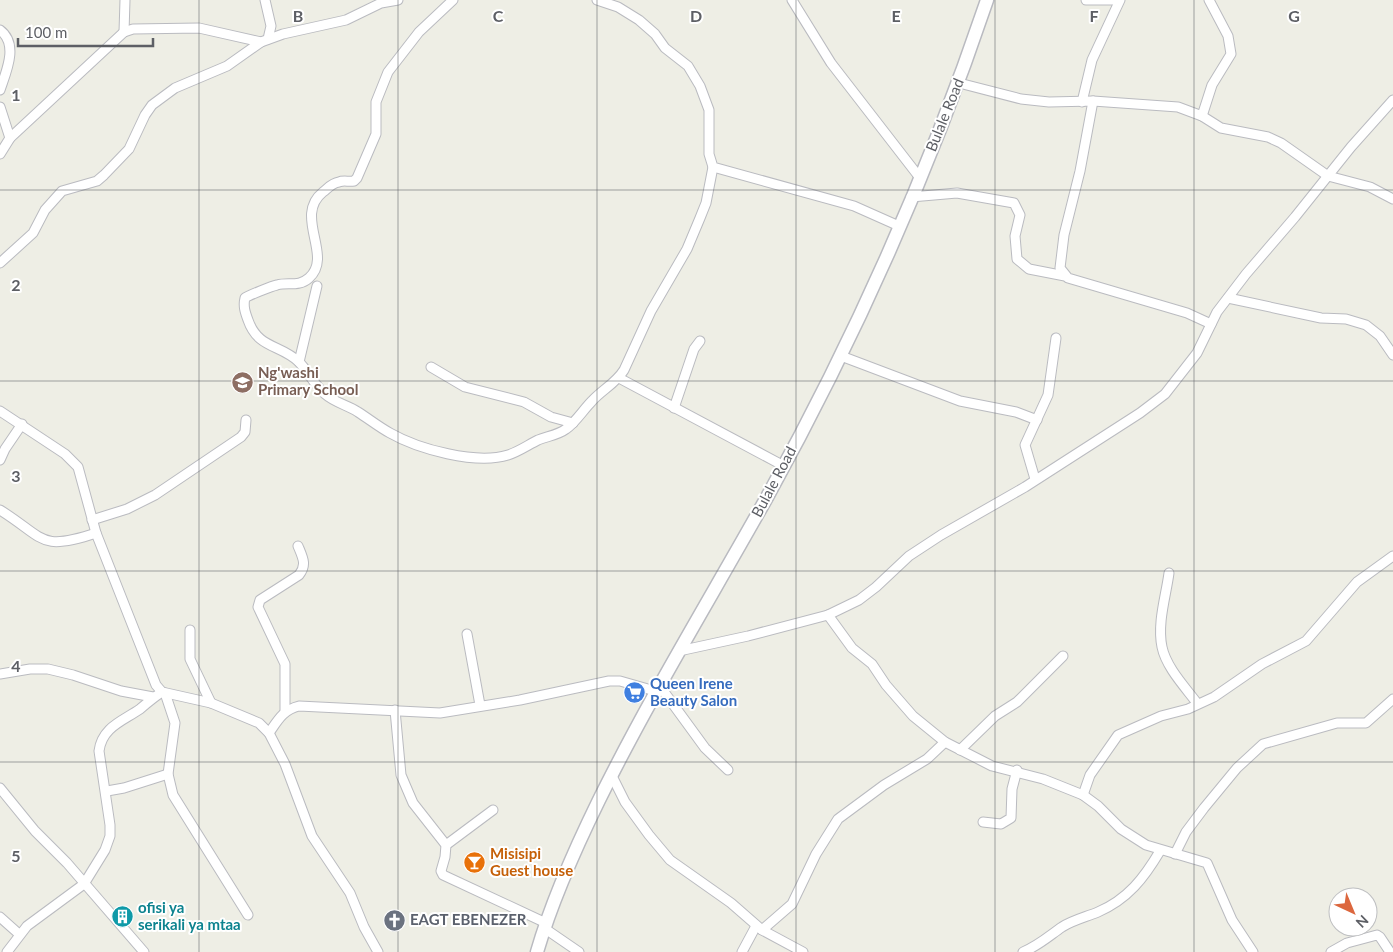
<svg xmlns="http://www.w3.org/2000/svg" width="1393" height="952" viewBox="0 0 1393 952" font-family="Lato,sans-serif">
  <rect width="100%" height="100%" fill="#eeeee5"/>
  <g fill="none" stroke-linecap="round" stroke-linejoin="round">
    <defs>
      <g id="street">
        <polyline points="265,0 271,26 268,39"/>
        <path d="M 453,0 L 419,32 L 388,72 L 376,102 L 376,134 L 357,178 L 354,181 C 349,182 343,180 339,182 C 332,183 328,188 323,192 C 293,216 334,256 309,278 C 299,287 288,282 277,285 C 272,286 247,296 245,298 C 243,306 245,312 248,320 C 258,349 280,344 299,362 C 308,371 314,385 325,394 C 335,403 348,405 358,412 C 369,419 379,427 390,433 C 418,449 476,465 508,455 C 518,452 528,445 538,440 C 548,436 558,435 566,429 C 576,422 583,410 592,401 C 602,390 616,383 624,370 L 651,311 L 687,249 L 700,218 L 706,203 L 713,167"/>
        <polyline points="597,0 618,7 639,20 655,34 665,48 688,66 700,86 709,110 709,154 713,167 854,206 899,226"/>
        <polyline points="792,0 831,63 920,178"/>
        <polyline points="1086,0 1113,0"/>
        <path d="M 0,30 C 19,44 6,72 0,90"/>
        <polyline points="124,32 125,0"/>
        <polyline points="959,83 1021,99 1049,102 1093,101 1178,107 1202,116 1221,128 1268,137 1281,143 1328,176 1370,187 1393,199"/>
        <polyline points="1093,101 1080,171 1064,235 1060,268 1068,278 1187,313 1211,324"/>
        <polyline points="1082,102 1092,60 1120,0"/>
        <polyline points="0,107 10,138"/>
        <polyline points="1202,116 1212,85 1231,54 1228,36 1209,0"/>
        <polyline points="0,154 10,138 124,32 133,29 199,28 261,42 283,34 346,20 381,3 398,0"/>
        <polyline points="911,197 957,193 1014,203 1020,215 1015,236 1017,259 1029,269 1065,276"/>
        <polyline points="0,263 33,233 45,210 62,191 97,181 104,175 129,149 145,115 152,105 175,88 227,66 261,42"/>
        <polyline points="1228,298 1321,318 1346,319 1366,325 1380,336 1393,355"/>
        <polyline points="841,356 960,401 1016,412 1037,420"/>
        <polyline points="299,362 317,286"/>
        <polyline points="431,367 465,387 524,402 551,417 573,423"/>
        <polyline points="619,378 784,466"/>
        <polyline points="674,408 694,349 700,341"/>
        <polyline points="0,411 65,454 78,467 96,533 156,685 162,692 211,703 259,723 269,733 285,764 312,836 350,893 364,927 378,952"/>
        <polyline points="0,460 5,449 22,424"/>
        <polyline points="1035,479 1025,445 1048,395 1056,338"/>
        <path d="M 0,510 C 45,538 39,552 96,533"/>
        <polyline points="92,520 127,509 155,495 241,437 245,432 246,420"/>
        <path d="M 1169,573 C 1166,596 1157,623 1162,647 C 1166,667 1185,687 1197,703"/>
        <polyline points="828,615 852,648 872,664 886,685 913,716 945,742 992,766 1043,779 1083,795 1098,806 1121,829 1146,845 1207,863 1232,920 1253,952"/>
        <polyline points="190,630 190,659 211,703"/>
        <polyline points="467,634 480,705"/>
        <polyline points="679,651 748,636 828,615 859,600 876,587 909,556 941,535 1025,487 1140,413 1165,394 1197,353 1217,312 1246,274 1295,217 1351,147 1393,100"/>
        <polyline points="0,674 30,669 48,669 73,675 121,691 153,697"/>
        <polyline points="659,685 705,748 728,770"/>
        <polyline points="165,693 175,723 168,774 173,795 248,915"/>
        <polyline points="395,710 401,775 413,803 446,845 445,857 441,871 443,875 546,923"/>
        <path d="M 285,711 L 285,664 L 258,607 L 260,600 L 299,575 C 307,565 303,558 298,546"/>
        <path d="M 269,733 C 278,720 283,710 299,706 L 440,713 L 520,700 L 609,681 L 620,681 L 655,691"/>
        <polyline points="960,750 995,716 1017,702 1063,656"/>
        <polyline points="611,774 625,802 649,835 670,860 731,903 762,930 803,952"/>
        <polyline points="0,788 35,831 67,863 144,952"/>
        <polyline points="107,791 124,788 168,774"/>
        <polyline points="1083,795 1090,775 1118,735 1161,716 1188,709 1214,697 1262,664 1306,641 1357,582 1393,556"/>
        <polyline points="983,822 1001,824 1011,818 1012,789 1017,770"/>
        <polyline points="446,845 493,810"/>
        <polyline points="1175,854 1186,832 1204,808 1237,768 1263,744 1337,723 1366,723 1393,699"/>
        <polyline points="0,917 19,934"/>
        <polyline points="544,928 579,952"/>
        <polyline points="762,930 792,904 816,854 838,819 884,785 927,759 945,742"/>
        <path d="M 7,952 L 27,926 L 84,884 L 105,850 L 110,836 L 110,825 L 99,751 C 102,727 123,721 140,709 C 147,703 154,697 162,692"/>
        <polyline points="742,952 756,926"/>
        <path d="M 1023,952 C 1038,946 1049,936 1062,927 C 1073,920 1086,917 1098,912 C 1128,899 1144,878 1160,851"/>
        <polyline points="1331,952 1347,943 1377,935 1380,937 1390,952"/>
      </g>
      <path id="secondary" d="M 537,952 C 552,900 575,849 599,800 C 650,697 710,599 766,499 C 854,340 929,172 987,0"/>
    </defs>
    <use href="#street" stroke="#babbc0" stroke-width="11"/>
    <use href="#secondary" stroke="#b9bac0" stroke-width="15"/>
    <use href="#street" stroke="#fff" stroke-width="9"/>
    <use href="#secondary" stroke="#fff" stroke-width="12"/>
  </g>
  <path fill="none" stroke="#5d5f65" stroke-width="1" stroke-opacity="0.55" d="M 199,0 L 199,952M 398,0 L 398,952M 597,0 L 597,952M 796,0 L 796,952M 995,0 L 995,952M 1194,0 L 1194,952M 0,190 L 1393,190M 0,381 L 1393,381M 0,571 L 1393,571M 0,762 L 1393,762"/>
  <defs>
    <symbol id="school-disc" viewBox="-11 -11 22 22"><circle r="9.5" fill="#8d6e63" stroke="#fff"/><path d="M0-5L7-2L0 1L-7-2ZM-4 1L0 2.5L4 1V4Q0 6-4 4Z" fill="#fff"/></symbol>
    <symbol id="supermarket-disc" viewBox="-11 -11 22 22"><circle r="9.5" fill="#3f7fe0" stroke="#fff"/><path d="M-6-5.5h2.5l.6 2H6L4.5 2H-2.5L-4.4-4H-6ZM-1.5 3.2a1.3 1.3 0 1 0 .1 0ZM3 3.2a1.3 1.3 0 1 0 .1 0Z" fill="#fff"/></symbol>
    <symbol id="bar-disc" viewBox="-11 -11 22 22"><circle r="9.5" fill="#e8710a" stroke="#fff"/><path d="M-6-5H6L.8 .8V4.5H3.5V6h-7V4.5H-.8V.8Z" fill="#fff"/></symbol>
    <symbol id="building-disc" viewBox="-11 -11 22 22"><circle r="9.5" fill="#0f9aa8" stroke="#fff"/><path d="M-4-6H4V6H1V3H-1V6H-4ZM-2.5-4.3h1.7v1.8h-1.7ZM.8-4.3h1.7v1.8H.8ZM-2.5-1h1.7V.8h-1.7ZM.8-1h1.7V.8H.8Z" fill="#fff"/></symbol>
    <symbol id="church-disc" viewBox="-11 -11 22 22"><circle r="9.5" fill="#6b7280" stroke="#fff"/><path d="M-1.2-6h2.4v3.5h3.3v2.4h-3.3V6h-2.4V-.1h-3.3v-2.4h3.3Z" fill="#fff"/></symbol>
  </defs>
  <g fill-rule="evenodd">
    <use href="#school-disc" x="230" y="370" width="25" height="25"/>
    <use href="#supermarket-disc" x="622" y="680" width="25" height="25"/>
    <use href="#bar-disc" x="462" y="850" width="25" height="25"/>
    <use href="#building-disc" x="110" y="904" width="25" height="25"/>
    <use href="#church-disc" x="382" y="908" width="25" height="25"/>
  </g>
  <g text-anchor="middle" stroke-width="4" stroke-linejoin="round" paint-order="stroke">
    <g font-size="15" fill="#5d5f65" stroke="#fff">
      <text transform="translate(945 115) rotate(-68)" y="5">Bulale Road</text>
      <text transform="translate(774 482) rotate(-62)" y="5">Bulale Road</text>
    </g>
    <g font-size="15" font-weight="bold" fill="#785e54" stroke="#fff" text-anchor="start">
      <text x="258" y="378">Ng'washi<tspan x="258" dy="17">Primary School</tspan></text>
    </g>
    <g font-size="15" font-weight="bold" fill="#366cbe" stroke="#fff" text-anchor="start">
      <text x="650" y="689">Queen Irene<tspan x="650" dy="17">Beauty Salon</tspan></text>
    </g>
    <g font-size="15" font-weight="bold" fill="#c56008" stroke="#fff" text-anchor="start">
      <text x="490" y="859">Misisipi<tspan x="490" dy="17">Guest house</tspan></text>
    </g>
    <g font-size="15" font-weight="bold" fill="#0d838f" stroke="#fff" text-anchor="start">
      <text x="138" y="913">ofisi ya<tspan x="138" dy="17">serikali ya mtaa</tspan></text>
    </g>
    <g font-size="15" font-weight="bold" fill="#5b616d" stroke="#fff" text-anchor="start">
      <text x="410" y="925">EAGT EBENEZER</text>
    </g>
  </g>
  <g font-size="16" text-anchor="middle" font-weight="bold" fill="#5d5f65" stroke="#fff" stroke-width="4" stroke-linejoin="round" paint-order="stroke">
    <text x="298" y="22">B</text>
    <text x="498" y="22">C</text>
    <text x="696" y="22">D</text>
    <text x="896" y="22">E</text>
    <text x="1094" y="22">F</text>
    <text x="1294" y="22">G</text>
    <text x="16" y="101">1</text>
    <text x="16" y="291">2</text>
    <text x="16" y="482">3</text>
    <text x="16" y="672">4</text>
    <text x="16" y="862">5</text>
  </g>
  <g transform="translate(1353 912) rotate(136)"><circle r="24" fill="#ffffff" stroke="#bebfc1"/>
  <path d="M0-4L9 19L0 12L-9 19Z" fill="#dc673e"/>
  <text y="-8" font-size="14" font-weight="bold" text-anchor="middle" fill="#5d5f65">N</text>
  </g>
  <path d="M18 38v8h135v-8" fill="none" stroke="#5d5f65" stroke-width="2.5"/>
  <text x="25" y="38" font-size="15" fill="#5d5f65" stroke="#ffffff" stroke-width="4" paint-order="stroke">100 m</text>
</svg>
